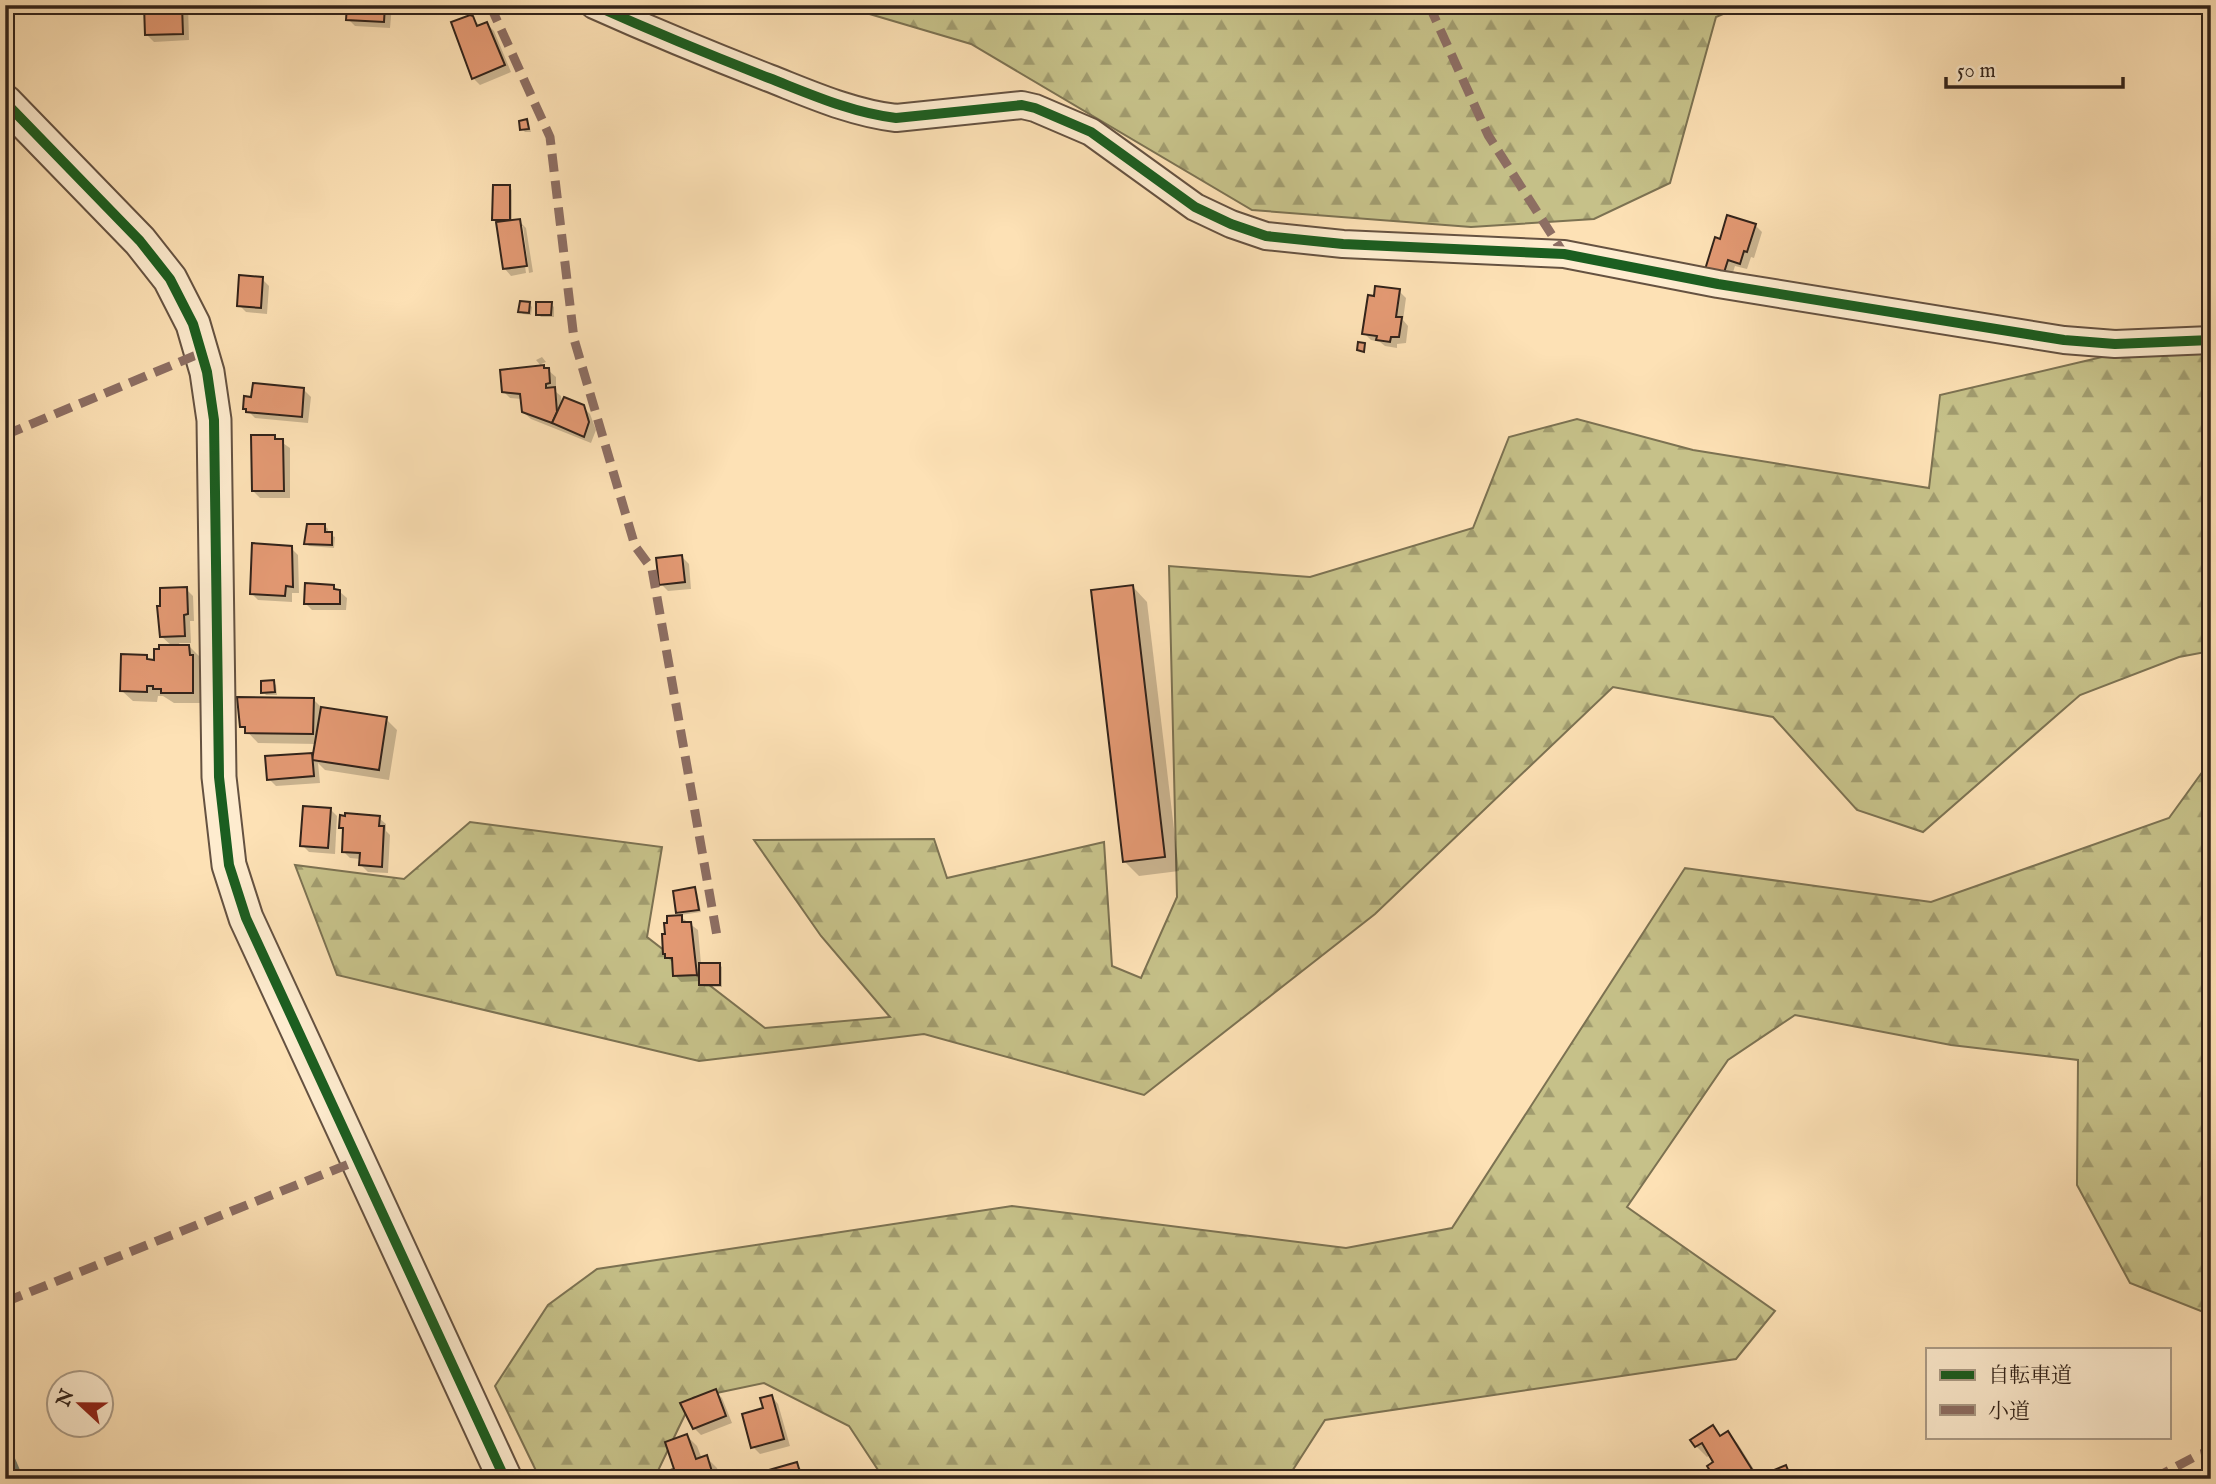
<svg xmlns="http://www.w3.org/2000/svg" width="2216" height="1484" viewBox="0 0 2216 1484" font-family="'IM FELL English','Noto Serif JP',serif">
  <defs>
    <pattern id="forest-firs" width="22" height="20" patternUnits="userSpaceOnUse" patternTransform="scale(1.75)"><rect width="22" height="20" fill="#c6c189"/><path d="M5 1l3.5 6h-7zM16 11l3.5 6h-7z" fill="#a19c6f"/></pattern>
  </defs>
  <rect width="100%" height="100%" fill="#fde1b5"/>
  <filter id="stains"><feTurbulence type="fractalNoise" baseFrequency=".00286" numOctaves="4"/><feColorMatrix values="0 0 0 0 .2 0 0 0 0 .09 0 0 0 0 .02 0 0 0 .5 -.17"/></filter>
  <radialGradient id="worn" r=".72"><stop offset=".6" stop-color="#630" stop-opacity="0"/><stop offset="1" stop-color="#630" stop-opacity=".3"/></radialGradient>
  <g fill="url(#forest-firs)" stroke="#7c7252" stroke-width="2">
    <polygon points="839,5 1744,5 1716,17 1670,183 1594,219 1471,227 1252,210 971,44"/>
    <polygon points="2211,352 2211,651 2179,657 2080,695 1923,832 1857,810 1773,717 1613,687 1375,914 1144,1095 924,1034 699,1061 337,975 295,865 404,879 470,822 662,847 647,937 765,1028 890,1017 821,936 754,840 934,839 947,878 1104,842 1112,966 1141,978 1177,897 1169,566 1310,577 1473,528 1509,437 1577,419 1693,450 1929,488 1940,395 2102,357"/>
    <polygon points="2211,760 2211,1315 2130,1283 2077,1185 2078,1060 1951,1045 1795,1015 1728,1060 1627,1207 1775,1311 1736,1359 1325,1420 1287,1479 884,1479 849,1426 764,1383 693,1398 654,1479 540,1479 495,1386 548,1305 597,1269 1012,1206 1346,1248 1452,1228 1685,868 1931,902 2169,818"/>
  </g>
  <g fill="#0003">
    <polygon points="145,5 188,5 189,40 154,42 147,35"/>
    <polygon points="349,5 392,5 390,28 355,26 348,19"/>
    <polygon points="472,18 480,26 487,24 494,31 511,72 480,85 473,78"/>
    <polygon points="527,121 531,132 525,132 522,129"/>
    <polygon points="509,187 512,190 512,222 519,221 526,228 533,272 529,273 523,226 519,226 526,273 511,276 505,269 497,222 494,219"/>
    <polygon points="1755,225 1762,232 1754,258 1751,257 1747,269 1735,266 1728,288 1712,282 1721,241"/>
    <polygon points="262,279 269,286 267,314 246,312 239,305"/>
    <polygon points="1399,291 1406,298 1403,320 1408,326 1406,343 1397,344 1397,348 1385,346 1380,342 1371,340 1364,333"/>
    <polygon points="529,304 532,307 531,315 523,314 520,311"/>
    <polygon points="551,304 554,307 554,317 541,317 538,314"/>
    <polygon points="542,357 546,362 541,364 556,377 556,392 561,396 562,405 583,407 590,414 596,430 591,443 531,419 523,412 522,399 510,398 503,391 542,367 536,360"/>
    <polygon points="304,390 311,397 308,423 255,418 245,408"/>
    <polygon points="274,437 290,448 290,498 260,498 253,491"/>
    <polygon points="325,526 328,529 327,534 335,537 334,548 309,546 306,543"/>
    <polygon points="291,548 298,555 299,593 292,593 292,602 258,600 251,593"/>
    <polygon points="682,557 689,564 691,589 668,591 661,584"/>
    <polygon points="333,586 347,598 346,610 312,610 305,603"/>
    <polygon points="1133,587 1147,602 1179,871 1139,876 1124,861"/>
    <polygon points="186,589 193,596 194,621 190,621 191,643 179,643 180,646 189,646 200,657 200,664 203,667 203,703 174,703 163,696 158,696 157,702 133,701 122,691 146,657 151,661 155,661 172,646 162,637"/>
    <polygon points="273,682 276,685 277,695 266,695 263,692"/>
    <polygon points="314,700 323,709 386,719 397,730 389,780 325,770 318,763 320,783 276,786 269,779 311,754 314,758 317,744 258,743 242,726"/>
    <polygon points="330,809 337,816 335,854 309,852 302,845"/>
    <polygon points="379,818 386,824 386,831 390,835 388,873 368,872 361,865 361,859 350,858 343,851 345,831 341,827"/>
    <polygon points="694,889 697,892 701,912 681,915 678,912"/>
    <polygon points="681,917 698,930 701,964 719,964 722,967 722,987 704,987 701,981 681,982 675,975 674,964 664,954"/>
    <polygon points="715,1391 722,1398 732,1423 701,1435 694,1428"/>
    <polygon points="772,1397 778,1404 790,1446 760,1454 753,1447"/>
    <polygon points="1713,1428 1722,1437 1728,1433 1738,1444 1760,1479 1717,1479 1715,1462 1711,1454 1707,1457 1696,1446"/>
    <polygon points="687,1436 697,1446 702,1459 706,1457 717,1468 720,1479 672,1479"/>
    <polygon points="796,1464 803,1471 806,1479 773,1479"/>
    <polygon points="1785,1467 1792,1477 1794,1479 1779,1477"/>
  </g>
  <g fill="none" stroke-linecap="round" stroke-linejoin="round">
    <polyline stroke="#738073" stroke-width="7" points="5,1444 20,1479"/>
  </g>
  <g fill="#e39973" stroke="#32231a" stroke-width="2">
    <polygon points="144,5 182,5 183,34 145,35"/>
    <polygon points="347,5 385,5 384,22 346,20"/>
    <polygon points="470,15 473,16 477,26 487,22 505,65 472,79 451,22"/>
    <polygon points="527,119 529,129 520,130 519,121"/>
    <polygon points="493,185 510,185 510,220 492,220"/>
    <polygon points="1727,215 1756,224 1747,252 1744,251 1740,264 1728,260 1721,282 1703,276 1715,237 1720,239"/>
    <polygon points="520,219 527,266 503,269 496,222"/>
    <polygon points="239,275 263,277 261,308 237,306"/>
    <polygon points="1375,286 1400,289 1396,317 1402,317 1399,337 1391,337 1390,342 1376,340 1377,336 1362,334 1368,295 1374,296"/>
    <polygon points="520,301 530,302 529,313 518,312"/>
    <polygon points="536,302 552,302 551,315 536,315"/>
    <polygon points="1358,342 1365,343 1364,352 1357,350"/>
    <polygon points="544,365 544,368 549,368 550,383 546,384 546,388 555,387 557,412 552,423 522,412 520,394 502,392 500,370"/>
    <polygon points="253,383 304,388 302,417 246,412 246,409 243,409 244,396 251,397"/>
    <polygon points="564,397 584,405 589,422 584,437 552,423"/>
    <polygon points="251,435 275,435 275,439 283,439 284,491 252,491"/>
    <polygon points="307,524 325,524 325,532 332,532 332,545 304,544"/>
    <polygon points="252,543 292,546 293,587 286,586 285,596 250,594"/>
    <polygon points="682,555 685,582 659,585 656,558"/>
    <polygon points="305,583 334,585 334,589 340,590 340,604 304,604"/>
    <polygon points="1133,585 1165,857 1123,862 1091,590"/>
    <polygon points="187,587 188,614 184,615 185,636 160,637 157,606 160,606 160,588"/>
    <polygon points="159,645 189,645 190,655 193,655 193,693 161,693 161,689 153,689 153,686 147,686 147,692 120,691 121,654 147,655 147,659 154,660 154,649 159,649"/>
    <polygon points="274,680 275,692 261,693 261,681"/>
    <polygon points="237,697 314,698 313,734 245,733 245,727 240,727"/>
    <polygon points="321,707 387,717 379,770 312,760"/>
    <polygon points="312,753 314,776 267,780 265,756"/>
    <polygon points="303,806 331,808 328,848 300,846"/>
    <polygon points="345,813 380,816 379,826 384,826 382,867 359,865 360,853 342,852 343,828 339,828 340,815 345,816"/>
    <polygon points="695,887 699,910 676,913 673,891"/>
    <polygon points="682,915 682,922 691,922 697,975 673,976 672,958 665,958 665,954 663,954 662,934 665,934 664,923 667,923 667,916"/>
    <rect x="699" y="963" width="21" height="22"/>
    <polygon points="716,1389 726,1416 693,1429 680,1403"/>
    <polygon points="772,1395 784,1439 751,1448 742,1414 763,1408 760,1398"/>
    <polygon points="1713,1425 1720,1436 1728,1431 1758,1479 1715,1479 1707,1466 1713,1462 1702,1443 1695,1447 1690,1440"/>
    <polygon points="687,1434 696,1459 707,1455 713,1475 710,1476 711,1479 670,1479 667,1471 674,1469 665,1442"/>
    <polygon points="797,1462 802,1479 772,1479 769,1470"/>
    <polygon points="1786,1465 1789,1473 1778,1478 1774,1470"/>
  </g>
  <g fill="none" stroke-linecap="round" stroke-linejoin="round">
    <defs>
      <path id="minor" d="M 594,5 C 652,31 710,55 769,78 C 810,94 852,113 896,118 L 1022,105 L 1035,108 L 1091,132 L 1195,207 L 1231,224 L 1266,236 L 1343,244 L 1564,254 L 1718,284 L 2064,340 L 2115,344 L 2211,340"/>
      <polyline id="tertiary" points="5,102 140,241 170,279 193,324 207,372 214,420 219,777 229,865 246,918 505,1479"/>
    </defs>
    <use href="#minor" stroke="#655241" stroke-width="30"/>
    <use href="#tertiary" stroke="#655241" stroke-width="37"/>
    <use href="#minor" stroke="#feeccf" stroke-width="26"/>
    <use href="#tertiary" stroke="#feeccf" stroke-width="33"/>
    <g stroke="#8d6e63" stroke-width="9" stroke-dasharray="18 9" stroke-linecap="butt">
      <polyline points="490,5 550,137 574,339 635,546 652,569 717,936"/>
      <polyline points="1429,5 1488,135 1564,254"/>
      <polyline points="5,435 201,353"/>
      <polyline points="5,1302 359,1160"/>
      <polyline points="2153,1479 2200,1454 2211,1452"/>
    </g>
    <defs>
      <g id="cycleway">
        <path d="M 594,5 C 652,31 710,55 769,78 C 810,94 852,113 896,118 L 1022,105 L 1035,108 L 1091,132 L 1195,207 L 1231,224 L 1266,236 L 1343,244 L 1564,254 L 1718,284 L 2064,340 L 2115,344 L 2211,340"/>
        <polyline points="5,102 140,241 170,279 193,324 207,372 214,420 219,777 229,865 246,918 505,1479"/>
      </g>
    </defs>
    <use href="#cycleway" stroke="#feeccf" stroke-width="15"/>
    <use href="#cycleway" stroke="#1b5e20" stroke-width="10"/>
  </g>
  <rect width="2216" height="1484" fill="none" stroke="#fde1b5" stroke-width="28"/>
  <rect x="7" y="7" width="2202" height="1470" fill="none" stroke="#32231a" stroke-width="3.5"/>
  <rect x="14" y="14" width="2188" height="1456" fill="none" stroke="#32231a" stroke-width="2"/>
  <rect x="1926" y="1348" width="245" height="91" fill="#feeccf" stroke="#ac9c87" stroke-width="2"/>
  <rect x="1940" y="1370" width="35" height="10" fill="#1b5e20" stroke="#ac9c87" stroke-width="2"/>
  <text x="1988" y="1382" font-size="21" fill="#32231a">自転車道</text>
  <rect x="1940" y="1405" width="35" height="10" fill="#8d6e63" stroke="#ac9c87" stroke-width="2"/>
  <text x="1988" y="1418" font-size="21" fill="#32231a">小道</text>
  <g transform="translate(80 1404) rotate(292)"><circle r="33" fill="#feeccf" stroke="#ac9c87" stroke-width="2"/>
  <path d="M0-5L12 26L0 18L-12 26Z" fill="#8f2418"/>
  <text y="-10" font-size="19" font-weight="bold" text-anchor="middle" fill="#32231a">N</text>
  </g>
  <path d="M1946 77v10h177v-10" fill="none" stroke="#32231a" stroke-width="3.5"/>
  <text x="1957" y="77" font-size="21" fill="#32231a" stroke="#feeccf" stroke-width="5" paint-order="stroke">50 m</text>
  <rect width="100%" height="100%" filter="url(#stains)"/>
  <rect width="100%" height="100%" fill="url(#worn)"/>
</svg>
